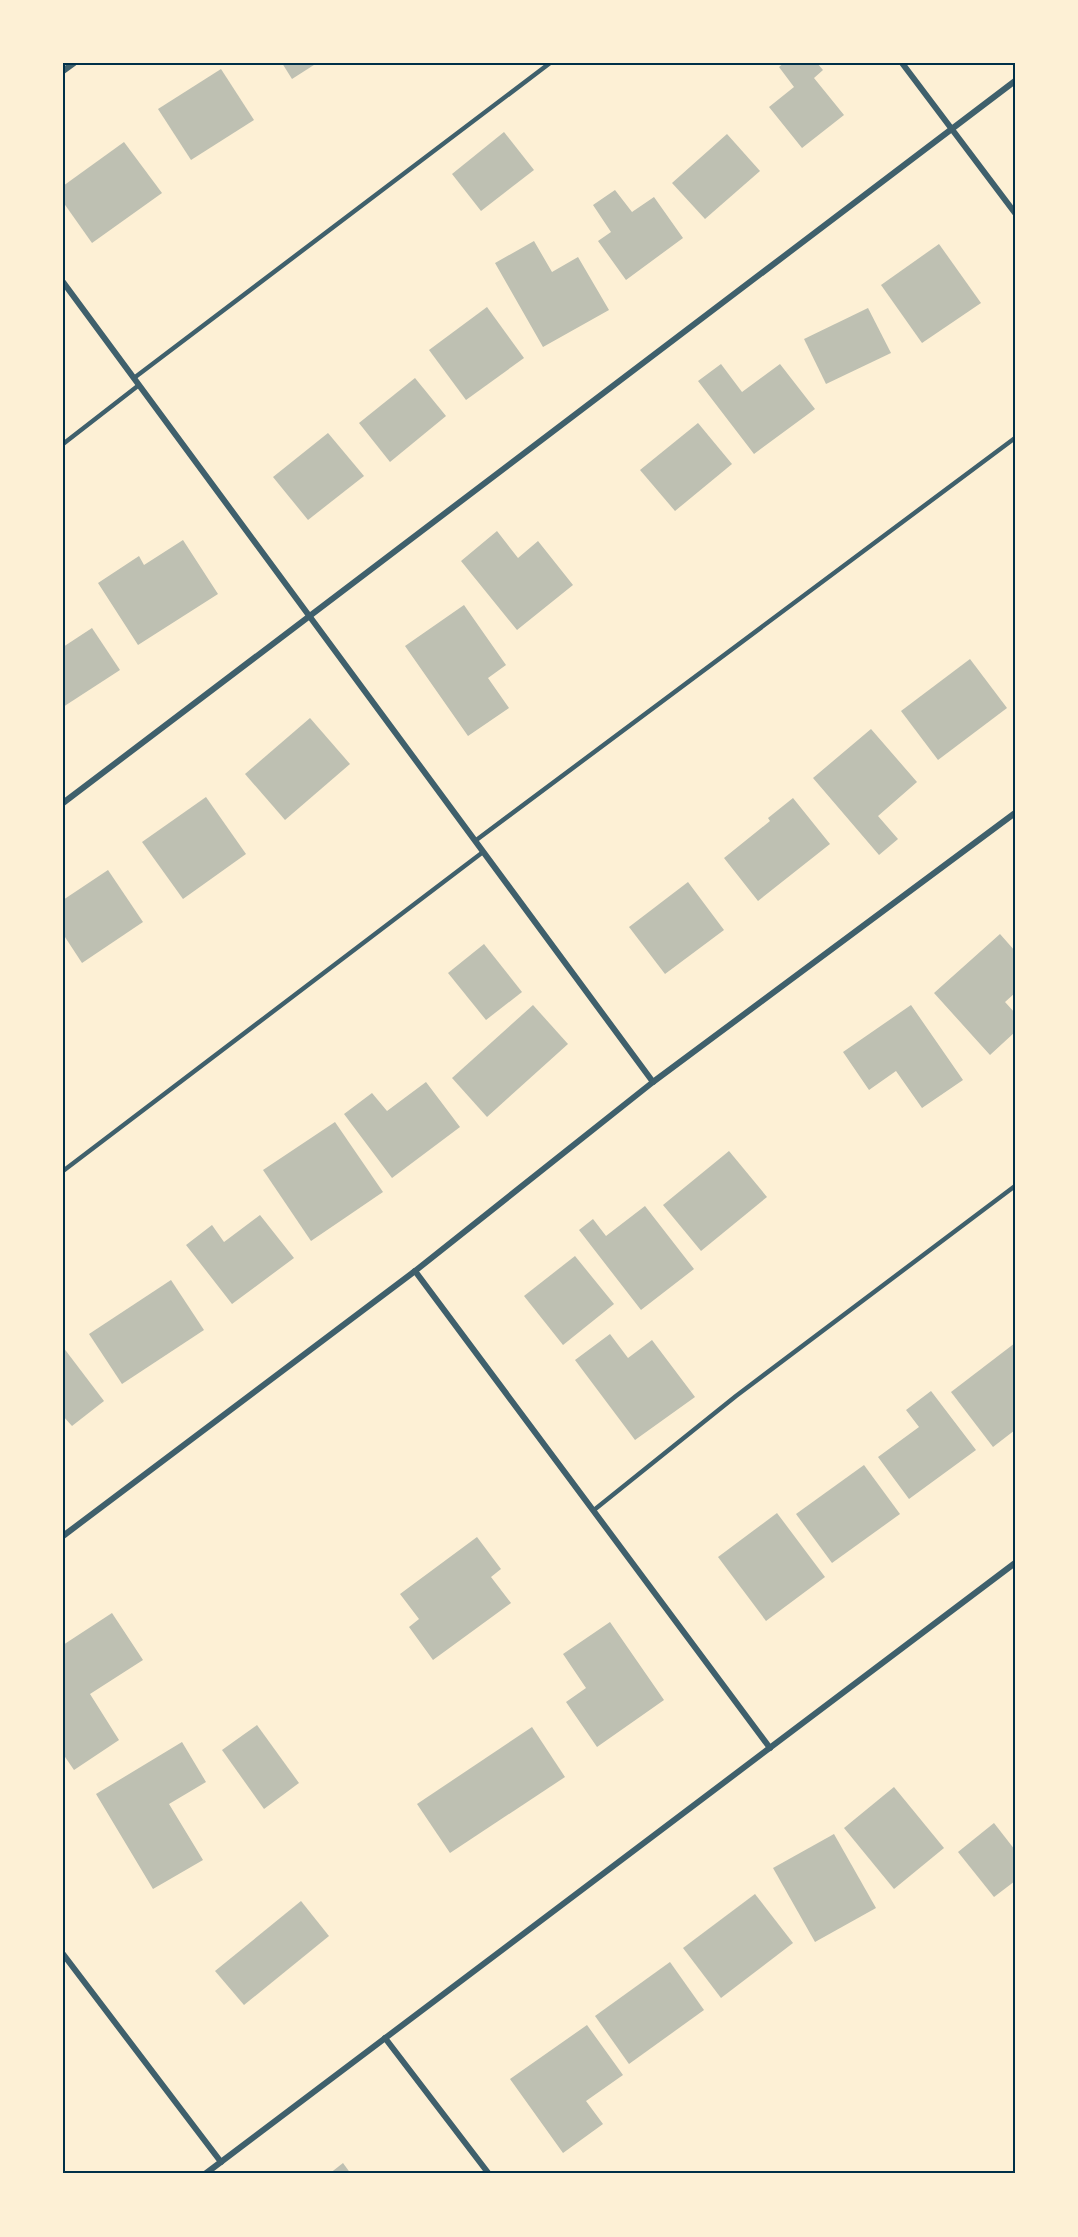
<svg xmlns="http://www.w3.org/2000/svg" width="1078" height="2237" viewBox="0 0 1078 2237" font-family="'Source Serif 4',serif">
  <rect width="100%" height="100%" fill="#fdf0d5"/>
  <g fill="#bec0b2">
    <polygon points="282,63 317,63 292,79"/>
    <polygon points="784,63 817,63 823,70 814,78 844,115 802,148 769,107 794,87 779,67"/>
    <polygon points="221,69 254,120 191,160 158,109"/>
    <polygon points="504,132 534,170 481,211 452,174"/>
    <polygon points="727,134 760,171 705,219 672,183"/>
    <polygon points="124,142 162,193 92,243 63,202 63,186"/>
    <polygon points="615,190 632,212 654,197 683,238 626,280 598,241 611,232 593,205"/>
    <polygon points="534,241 552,272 578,257 609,310 543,347 495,263"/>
    <polygon points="939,244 981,303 922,343 881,285"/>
    <polygon points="487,307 524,358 466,400 429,350"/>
    <polygon points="868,308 891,353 826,384 804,339"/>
    <polygon points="721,364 742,392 780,364 815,409 754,454 698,381"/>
    <polygon points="415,378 446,416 390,462 359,423"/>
    <polygon points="698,423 732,464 675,511 640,470"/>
    <polygon points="328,433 364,476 308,520 273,477"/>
    <polygon points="497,531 518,558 538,541 573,585 517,630 461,561"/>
    <polygon points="183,540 218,594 138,645 98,583 139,556 144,565"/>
    <polygon points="464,605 506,665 488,678 509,708 468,736 405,646"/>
    <polygon points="92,628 120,670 63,707 63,647"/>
    <polygon points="970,659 1007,708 938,760 901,711"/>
    <polygon points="310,718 350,764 285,820 245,774"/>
    <polygon points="871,729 917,782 878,816 898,839 879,855 813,778"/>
    <polygon points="206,797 246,854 183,899 142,842"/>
    <polygon points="793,798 830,844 758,901 724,858 770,821 768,818"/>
    <polygon points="108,870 143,922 82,963 63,934 63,900"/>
    <polygon points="688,882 724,930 665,974 629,927"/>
    <polygon points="1000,934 1015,951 1015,993 1005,1002 1015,1013 1015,1032 990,1055 934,993"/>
    <polygon points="484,944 522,992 486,1020 448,973"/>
    <polygon points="533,1005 568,1044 487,1117 452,1078"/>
    <polygon points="911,1005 963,1080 922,1108 896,1071 869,1090 843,1052"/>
    <polygon points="426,1082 460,1127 392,1178 344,1114 372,1093 387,1111"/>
    <polygon points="335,1122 383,1192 311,1241 263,1170"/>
    <polygon points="729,1151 767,1197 701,1251 663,1205"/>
    <polygon points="645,1206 694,1269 641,1310 579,1230 593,1219 606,1236"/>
    <polygon points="260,1215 294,1258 232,1304 186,1245 212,1225 224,1242"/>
    <polygon points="575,1256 614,1304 563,1345 524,1296"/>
    <polygon points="171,1280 204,1330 122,1384 89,1334"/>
    <polygon points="610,1334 628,1358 652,1340 695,1397 635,1440 575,1360"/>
    <polygon points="1015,1343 1015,1430 993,1447 951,1392"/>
    <polygon points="63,1347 104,1401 72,1426 63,1416"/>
    <polygon points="931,1391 976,1450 909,1499 878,1457 919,1427 906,1410"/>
    <polygon points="864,1465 900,1514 832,1563 796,1514"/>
    <polygon points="777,1513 825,1577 766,1621 718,1557"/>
    <polygon points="477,1537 501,1569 491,1577 511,1603 433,1660 409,1627 419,1619 400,1594"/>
    <polygon points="112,1613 143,1660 90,1694 119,1740 74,1770 63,1754 63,1645"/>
    <polygon points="610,1622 664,1700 597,1747 566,1702 586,1688 563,1654"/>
    <polygon points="257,1725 299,1783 264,1809 222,1750"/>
    <polygon points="532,1727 565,1777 450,1853 417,1804"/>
    <polygon points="182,1742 206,1782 169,1804 203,1860 153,1889 96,1794"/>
    <polygon points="894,1787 944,1848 894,1889 844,1828"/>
    <polygon points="994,1823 1015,1850 1015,1881 994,1897 958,1852"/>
    <polygon points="834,1834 876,1908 815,1942 773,1868"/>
    <polygon points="755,1894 793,1943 721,1998 683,1948"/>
    <polygon points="301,1901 329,1936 244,2005 215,1971"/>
    <polygon points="670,1962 704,2010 629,2064 595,2016"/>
    <polygon points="587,2025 623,2075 586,2101 603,2124 563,2153 510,2079"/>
    <polygon points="343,2163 351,2174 329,2174"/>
  </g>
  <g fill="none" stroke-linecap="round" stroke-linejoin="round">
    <g stroke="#3f606c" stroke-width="4.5">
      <polyline points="134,378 550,63"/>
      <polyline points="63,444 139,385"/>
      <polyline points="475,841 1015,438"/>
      <polyline points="63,1171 483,852"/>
      <polyline points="594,1510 736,1396 1015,1186"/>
    </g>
    <g stroke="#3f606c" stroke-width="6">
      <polyline points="902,63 1015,213"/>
      <polyline points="63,71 74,63"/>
      <polyline points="63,282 653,1082"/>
      <polyline points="63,803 1015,81"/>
      <polyline points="415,1271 770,1748"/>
      <polyline points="63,1536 415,1271 653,1082 1015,813"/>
      <polyline points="63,1954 221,2162"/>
      <polyline points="385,2038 489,2174"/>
      <polyline points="205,2174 1015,1563"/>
    </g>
  </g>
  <rect width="1078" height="2237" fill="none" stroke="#fdf0d5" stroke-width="129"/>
  <rect x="64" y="64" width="950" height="2108" fill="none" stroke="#003049" stroke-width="2"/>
</svg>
